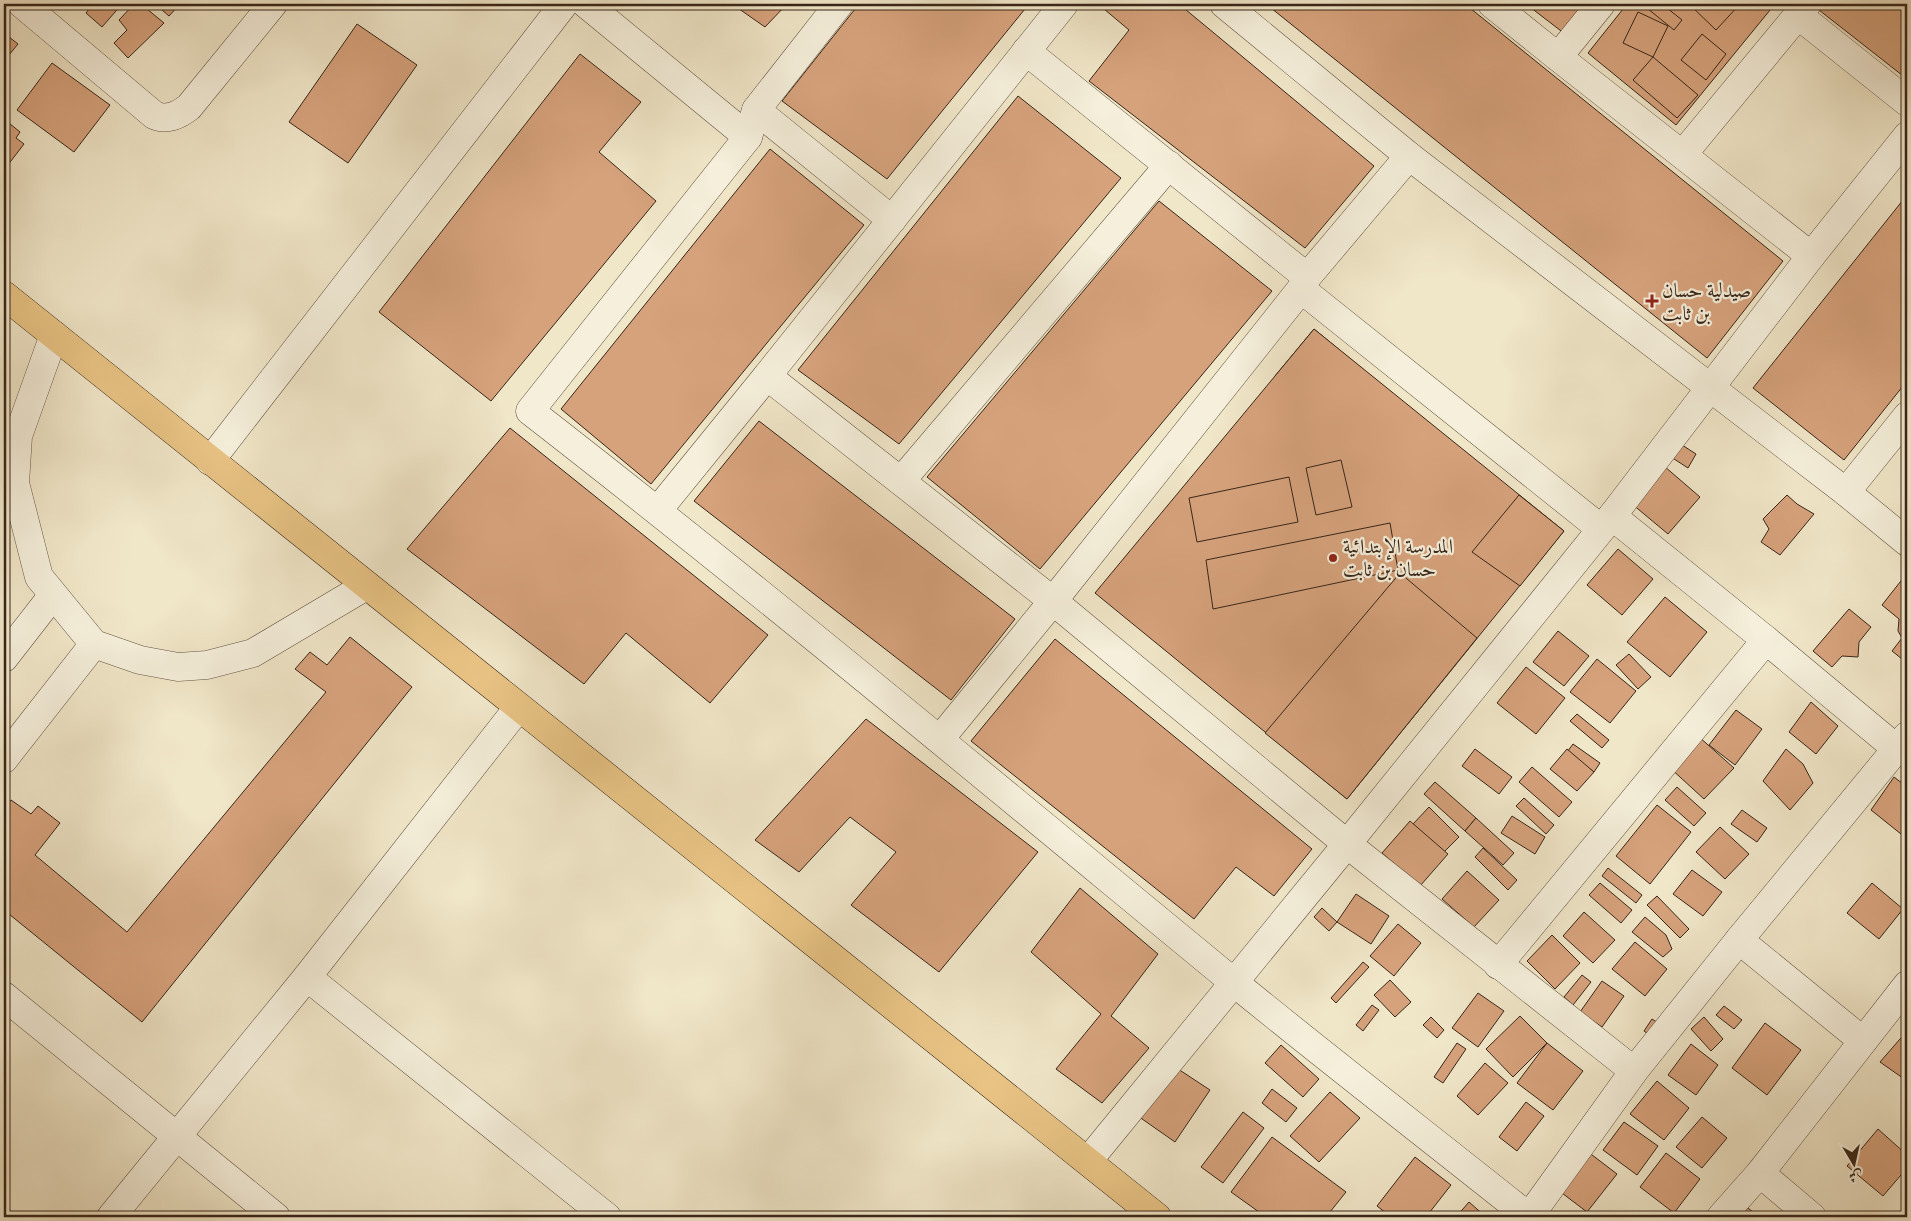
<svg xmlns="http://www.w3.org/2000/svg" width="1911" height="1221" viewBox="0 0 1911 1221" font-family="'Gentium Book Plus',Amiri,serif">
  <rect width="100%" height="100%" fill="#f0e6c8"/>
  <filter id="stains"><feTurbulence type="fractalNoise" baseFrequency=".004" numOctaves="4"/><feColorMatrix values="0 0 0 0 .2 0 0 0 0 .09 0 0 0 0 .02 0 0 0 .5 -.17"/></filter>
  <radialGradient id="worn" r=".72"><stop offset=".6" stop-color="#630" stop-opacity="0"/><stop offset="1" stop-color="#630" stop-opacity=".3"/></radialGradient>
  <g fill="#d6a27c" stroke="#382619">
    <polygon points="93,4 122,4 102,27 86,13"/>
    <polygon points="134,4 141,4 164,23 128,58 114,43 127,30 119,20"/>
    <polygon points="155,4 180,4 169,16"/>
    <polygon points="732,4 787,4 765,27"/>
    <polygon points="859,4 1029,4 887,179 782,101"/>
    <polygon points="1098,4 1179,4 1374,166 1305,248 1089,81 1129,30"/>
    <polygon points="1266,4 1465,4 1783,261 1707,358"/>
    <polygon points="1526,4 1589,4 1565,34"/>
    <polygon points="1627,4 1775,4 1676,125 1588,53"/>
    <polygon points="1642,4 1662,4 1682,20 1674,30"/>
    <polygon points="1689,4 1740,4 1716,30"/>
    <polygon points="1823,4 1907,4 1907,79 1819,10"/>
    <polygon points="1638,12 1668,26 1653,57 1623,43"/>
    <polygon points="357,24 417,65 348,163 289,122"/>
    <polygon points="4,33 18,44 4,61"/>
    <polygon points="1702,34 1726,54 1706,80 1681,60"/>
    <polygon points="580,54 641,102 599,152 656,201 491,401 379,312"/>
    <polygon points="1653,57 1698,95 1677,118 1633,80"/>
    <polygon points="52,63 110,105 74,152 17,110"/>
    <polygon points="1018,96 1121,178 899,444 798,370"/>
    <polygon points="4,119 20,132 16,138 24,144 4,170"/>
    <polygon points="770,149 864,225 651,484 561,409"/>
    <polygon points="1907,195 1907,381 1844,460 1753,388"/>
    <polygon points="1159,201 1272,291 1040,569 927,477"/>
    <polygon points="1314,329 1393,394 1357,440 1275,376"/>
    <polygon points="1314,329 1564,531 1347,799 1095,593"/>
    <polygon points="759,421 1015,619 951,700 694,501"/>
    <polygon points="510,428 768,635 710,703 626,633 584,684 407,549"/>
    <polygon points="1679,443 1696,454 1688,468 1671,457"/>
    <polygon points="1341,460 1352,507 1316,515 1306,468"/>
    <polygon points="1664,466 1700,497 1668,534 1632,504"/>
    <polygon points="1289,477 1298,522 1197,542 1189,498"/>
    <polygon points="1519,495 1564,531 1520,586 1472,552"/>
    <polygon points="1787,495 1797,504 1814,514 1780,555 1761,542 1769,529 1763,519"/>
    <polygon points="1390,523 1398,570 1213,609 1206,560"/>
    <polygon points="1618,549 1653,579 1622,615 1587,585"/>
    <polygon points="1400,573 1477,638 1347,799 1265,733"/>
    <polygon points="1904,577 1907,579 1907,663 1892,651 1902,638 1898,631 1899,619 1882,605"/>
    <polygon points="1665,597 1707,632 1670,677 1627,642"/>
    <polygon points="1849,609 1871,627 1859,642 1858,657 1842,656 1832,667 1813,651"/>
    <polygon points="1558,631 1589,656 1564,686 1533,662"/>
    <polygon points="350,637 412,687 142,1022 4,910 4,809 11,800 31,814 38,806 60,823 35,855 127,932 326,692 295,669 310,652 327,665"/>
    <polygon points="1055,639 1312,849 1274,896 1236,867 1194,919 971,741"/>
    <polygon points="1629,654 1651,677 1638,689 1616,665"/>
    <polygon points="1597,659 1636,691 1610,723 1570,692"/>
    <polygon points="1526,667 1565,698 1536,734 1497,703"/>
    <polygon points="1811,702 1838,726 1816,754 1789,732"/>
    <polygon points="1736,710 1762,729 1735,765 1709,745"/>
    <polygon points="1577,714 1609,740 1602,748 1570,721"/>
    <polygon points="866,719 1038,852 939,972 851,905 896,852 850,817 799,872 755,840"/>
    <polygon points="1698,736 1734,768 1704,799 1669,767"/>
    <polygon points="1573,744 1600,763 1594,772 1567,752"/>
    <polygon points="1475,749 1512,777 1499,794 1462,766"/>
    <polygon points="1567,749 1594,772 1577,791 1550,769"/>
    <polygon points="1786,749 1803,764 1813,783 1790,810 1763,781"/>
    <polygon points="1532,767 1572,802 1559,817 1519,782"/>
    <polygon points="1894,777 1907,787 1906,838 1871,810"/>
    <polygon points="1435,782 1476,818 1465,831 1424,794"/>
    <polygon points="1677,787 1706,813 1694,826 1665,800"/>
    <polygon points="1524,798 1554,825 1546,834 1516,806"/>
    <polygon points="1657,805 1691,832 1650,884 1616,856"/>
    <polygon points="1429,807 1459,837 1443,853 1413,824"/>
    <polygon points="1742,810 1767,828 1757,842 1731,824"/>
    <polygon points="1512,816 1545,837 1535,854 1501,833"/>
    <polygon points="1476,818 1514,853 1503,865 1465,831"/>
    <polygon points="1410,821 1448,854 1420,886 1382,853"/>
    <polygon points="1720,827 1749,854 1725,879 1696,852"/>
    <polygon points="1483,848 1517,880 1508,890 1475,857"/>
    <polygon points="1608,868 1642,895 1636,903 1602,876"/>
    <polygon points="1692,870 1722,892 1703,916 1673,894"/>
    <polygon points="1467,871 1499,900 1474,927 1442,899"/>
    <polygon points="1600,883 1632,910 1621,923 1589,895"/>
    <polygon points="1872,883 1903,909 1879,939 1847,913"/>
    <polygon points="1080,888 1158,954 1111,1016 1149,1048 1102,1103 1056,1069 1101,1014 1031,952"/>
    <polygon points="1356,894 1389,916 1371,944 1337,922"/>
    <polygon points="1657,896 1689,929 1680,938 1647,905"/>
    <polygon points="1322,908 1337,922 1329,931 1314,917"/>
    <polygon points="1584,912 1615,940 1593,963 1563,936"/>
    <polygon points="1645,917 1666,935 1672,949 1663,957 1632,932"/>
    <polygon points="1398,924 1421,943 1394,976 1370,956"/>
    <polygon points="1552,935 1580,963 1555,989 1527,961"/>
    <polygon points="1635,942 1667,969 1645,996 1612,969"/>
    <polygon points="1363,962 1369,967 1336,1003 1331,998"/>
    <polygon points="1582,975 1591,982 1573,1005 1564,997"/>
    <polygon points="1390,980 1411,1002 1395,1017 1374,995"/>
    <polygon points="1602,981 1624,996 1602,1027 1580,1012"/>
    <polygon points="1478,993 1504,1011 1478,1047 1452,1028"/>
    <polygon points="1372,1005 1379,1010 1363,1031 1356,1025"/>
    <polygon points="1724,1006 1742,1020 1734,1029 1716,1015"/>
    <polygon points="1520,1016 1547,1043 1513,1077 1486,1049"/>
    <polygon points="1431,1017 1444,1030 1437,1038 1423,1025"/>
    <polygon points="1704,1017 1723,1039 1711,1051 1691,1029"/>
    <polygon points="1652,1019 1663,1026 1655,1039 1644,1031"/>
    <polygon points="1765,1023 1801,1050 1767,1095 1732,1068"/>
    <polygon points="1907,1031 1907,1081 1880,1062"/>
    <polygon points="1457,1043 1466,1049 1443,1083 1434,1077"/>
    <polygon points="1547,1043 1583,1071 1553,1110 1517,1083"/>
    <polygon points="1691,1044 1718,1065 1696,1095 1668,1075"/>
    <polygon points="1281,1045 1319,1079 1303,1097 1265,1063"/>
    <polygon points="1169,1063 1210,1090 1175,1142 1135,1114"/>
    <polygon points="1485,1063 1508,1083 1478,1115 1457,1096"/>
    <polygon points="1657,1081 1689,1108 1664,1140 1630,1114"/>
    <polygon points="1272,1089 1297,1108 1286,1122 1262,1103"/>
    <polygon points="1330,1092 1360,1118 1319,1162 1290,1136"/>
    <polygon points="1526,1102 1544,1116 1517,1151 1499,1137"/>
    <polygon points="1243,1112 1264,1128 1223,1183 1201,1167"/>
    <polygon points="1702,1117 1727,1138 1702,1168 1676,1147"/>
    <polygon points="1624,1122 1658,1146 1637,1175 1603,1150"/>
    <polygon points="1878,1129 1907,1155 1907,1168 1883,1196 1847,1166"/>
    <polygon points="1272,1137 1346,1192 1326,1217 1266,1217 1231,1192"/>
    <polygon points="1583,1148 1617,1174 1587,1212 1554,1187"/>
    <polygon points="1666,1153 1700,1179 1674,1213 1640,1187"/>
    <polygon points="1415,1157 1451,1185 1426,1217 1391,1217 1377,1206"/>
    <polygon points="1469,1202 1486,1217 1456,1217"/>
    <polygon points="1748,1208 1759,1217 1739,1217"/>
  </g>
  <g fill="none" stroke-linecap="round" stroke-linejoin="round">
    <defs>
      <g id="minor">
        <path d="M 22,4 L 154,115 C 166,121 179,115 189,107 L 273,4"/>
        <polyline points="586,4 748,137"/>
        <path d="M 839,4 L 756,110 L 748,137 L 530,411 C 768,596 999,789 1231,980 C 1329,1060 1430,1138 1529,1217"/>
        <polyline points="1064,4 767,376 1053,601 1347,844 1634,1071 1739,940 1863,1041"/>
        <polyline points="1224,4 1409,156 1846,492 1907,542"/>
        <polyline points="1492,4 1558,57 1811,256"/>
        <polyline points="1798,15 1907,102"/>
        <polyline points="1026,51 1307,277"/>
        <polyline points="1558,57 1601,4"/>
        <polyline points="756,110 892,220"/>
        <polyline points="1683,154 1807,4"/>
        <polyline points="1301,289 1600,528"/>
        <polyline points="54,335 18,436 15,483 39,577 94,644 140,660 178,667 207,665 253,653 366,586"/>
        <polyline points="210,461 564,4"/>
        <polyline points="901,481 1169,165"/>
        <polyline points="1846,492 1907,416"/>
        <polyline points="658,510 767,376"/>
        <polyline points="1766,640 1897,749"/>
        <polyline points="4,658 53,595"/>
        <polyline points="940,739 1053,601 1301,289 1307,277 1409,156"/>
        <polyline points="4,759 94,644"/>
        <polyline points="1739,940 1907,736"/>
        <polyline points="1498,965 1766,640 1612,516"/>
        <polyline points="307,977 607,1217"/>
        <polyline points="4,996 276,1217"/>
        <polyline points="1088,1161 1347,844 1612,516 1811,256 1907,136"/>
        <polyline points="1760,1173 1907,985"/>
        <polyline points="111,1217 307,977 518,708"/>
        <polyline points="1529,1217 1634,1071"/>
        <polyline points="1721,1217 1760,1173 1812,1217"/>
      </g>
      <polyline id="major" points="4,295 1157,1217"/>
    </defs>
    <use href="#minor" stroke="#665645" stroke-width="29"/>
    <use href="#major" stroke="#382619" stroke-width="29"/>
    <use href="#minor" stroke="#f5efdb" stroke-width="28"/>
    <use href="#major" stroke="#e8c384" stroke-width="28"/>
  </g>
  <g fill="#8f2418" stroke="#f5efdb" stroke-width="2">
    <path d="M1649.5 293.5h5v5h5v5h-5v5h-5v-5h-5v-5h5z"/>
    <circle cx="1333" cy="558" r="5"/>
  </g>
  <g text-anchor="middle" stroke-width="4.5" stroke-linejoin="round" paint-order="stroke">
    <g font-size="20" fill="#382619" stroke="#f5efdb" text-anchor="start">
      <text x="1662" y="297">صيدلية حسان<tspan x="1662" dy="23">بن ثابت</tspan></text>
      <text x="1343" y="553">المدرسة الإبتدائية<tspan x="1343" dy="23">حسان بن ثابت</tspan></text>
    </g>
  </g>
  <rect width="1911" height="1221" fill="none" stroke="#f0e6c8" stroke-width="20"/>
  <rect x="5" y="5" width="1901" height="1211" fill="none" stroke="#382619" stroke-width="2.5"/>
  <rect x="10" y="10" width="1891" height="1201" fill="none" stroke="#382619"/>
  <g transform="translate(1854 1164) rotate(171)" stroke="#f5efdb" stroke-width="4" paint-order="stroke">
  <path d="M0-4L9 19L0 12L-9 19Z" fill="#382619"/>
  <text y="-8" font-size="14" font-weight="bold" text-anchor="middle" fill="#382619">ش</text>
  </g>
  <rect width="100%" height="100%" filter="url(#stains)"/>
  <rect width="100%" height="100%" fill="url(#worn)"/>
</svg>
